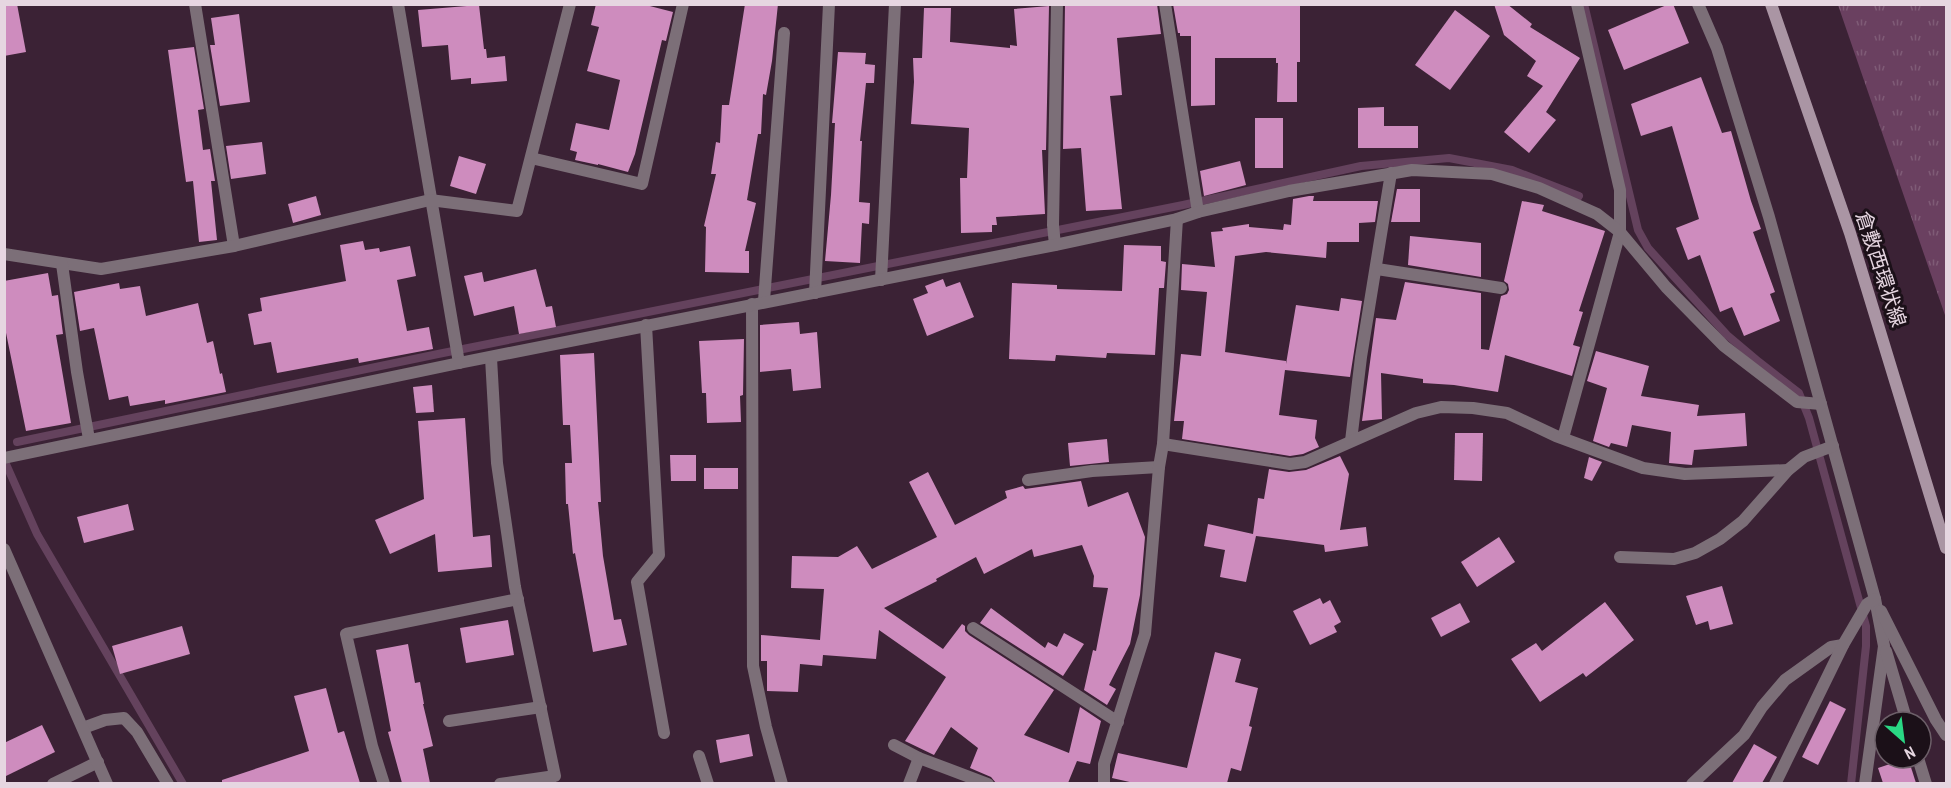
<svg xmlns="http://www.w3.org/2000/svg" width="1951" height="788" viewBox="0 0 1951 788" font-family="'Archivo Narrow','Noto Sans JP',sans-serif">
  <defs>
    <pattern id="park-tufts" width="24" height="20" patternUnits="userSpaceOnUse" patternTransform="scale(1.5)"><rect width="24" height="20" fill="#6a4060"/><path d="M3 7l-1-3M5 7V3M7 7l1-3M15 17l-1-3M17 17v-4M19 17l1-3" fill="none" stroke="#7f5b76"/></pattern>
  </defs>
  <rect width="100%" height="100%" fill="#3b2235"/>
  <polygon fill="url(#park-tufts)" points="1838,5 1946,5 1946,318"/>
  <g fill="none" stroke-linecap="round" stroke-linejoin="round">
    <g stroke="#64425d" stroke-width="8">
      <polyline points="1584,4 1638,230 1648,248 1727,335 1759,362 1799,393 1809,418 1866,626 1866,646 1851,784"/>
      <polyline points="17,442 438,354 1183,205 1361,166 1449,158 1512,170 1579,196"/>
      <polyline points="6,464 37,534 183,784"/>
    </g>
  </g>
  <g fill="#ce8cbe">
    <polygon points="4,4 17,4 26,52 4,56"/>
    <polygon points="596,4 642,4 673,12 666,41 662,40 635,154 628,172 598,164 598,165 575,160 577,152 570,150 576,123 609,130 620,80 587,71 599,27 591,25"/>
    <polygon points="745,4 778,4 772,61 766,95 763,94 761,134 758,134 747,200 756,203 745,251 749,251 749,273 705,272 706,227 704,226 716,174 711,174 716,142 720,143 722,105 729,105"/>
    <polygon points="1065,4 1157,4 1161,34 1117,38 1122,95 1110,96 1122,209 1086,211 1081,148 1063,149"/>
    <polygon points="1173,4 1300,4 1300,62 1297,62 1297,102 1277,102 1278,63 1276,63 1276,58 1215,58 1215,105 1191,106 1191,36 1180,36 1180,33 1178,33"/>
    <polygon points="1494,4 1507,4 1532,24 1530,27 1580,58 1546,112 1556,120 1529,153 1504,132 1543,86 1527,76 1536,61 1504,35"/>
    <polygon points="1669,4 1673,4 1689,43 1624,70 1608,30"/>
    <polygon points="479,5 484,49 486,49 487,58 505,56 507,81 471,84 471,78 451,80 448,45 422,47 418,10"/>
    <polygon points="1049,6 1046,150 1042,150 1045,214 996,217 997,225 992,225 992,232 961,233 960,178 967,178 969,128 911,124 914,82 913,58 922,58 924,8 951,8 950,42 1010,48 1010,45 1017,46 1014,9"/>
    <polygon points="1455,10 1490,36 1450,90 1415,65"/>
    <polygon points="239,14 250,102 220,106 210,45 215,45 211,18"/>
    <polygon points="194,47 204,109 198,110 203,150 210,149 215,181 211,181 217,240 199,242 193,181 186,182 168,50"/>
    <polygon points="838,52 866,53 865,64 875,65 874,83 866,83 860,141 862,141 859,202 870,203 869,224 862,223 860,263 825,261 831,195 835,123 832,123"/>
    <polygon points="1701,77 1722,133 1731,131 1751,201 1761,229 1753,232 1775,292 1770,294 1780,321 1744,336 1732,307 1720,312 1700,255 1688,260 1676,228 1699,219 1672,126 1641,136 1631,104"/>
    <polygon points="1384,107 1384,126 1418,126 1418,148 1358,148 1358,108"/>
    <rect x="1255" y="118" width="28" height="50"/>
    <polygon points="262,142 266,174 231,179 226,146"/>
    <polygon points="459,156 486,164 476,194 450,186"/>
    <polygon points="1240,161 1246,185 1204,196 1200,171"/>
    <polygon points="1397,189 1420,189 1420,222 1391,222"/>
    <polygon points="316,196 321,215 293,223 288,204"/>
    <polygon points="1309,196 1314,196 1313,201 1378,201 1375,222 1359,223 1359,242 1327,242 1326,258 1266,252 1235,256 1225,352 1286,361 1286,364 1296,305 1339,311 1341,298 1362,301 1350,377 1285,370 1279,415 1317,420 1315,438 1319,447 1303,454 1290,456 1182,439 1184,421 1174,421 1181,354 1201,356 1207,292 1181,290 1182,264 1215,267 1211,232 1223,231 1222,228 1249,224 1249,227 1283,230 1284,224 1291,225 1293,199"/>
    <polygon points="1522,201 1544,205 1542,211 1605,231 1579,311 1583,312 1573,345 1580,347 1572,376 1505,355 1498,392 1454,385 1423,383 1423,379 1381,373 1382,419 1362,421 1376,318 1396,320 1405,282 1481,293 1481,349 1489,350 1501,296 1507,294 1509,290 1508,284 1504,281"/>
    <polygon points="1410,236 1481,243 1481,277 1408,265"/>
    <polygon points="363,241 365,250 379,248 380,252 410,246 416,276 397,280 407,331 429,327 433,349 359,363 358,358 277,373 271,342 254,345 248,314 262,311 260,298 346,281 340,245"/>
    <polygon points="1124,245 1161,246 1161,261 1166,262 1164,288 1159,288 1155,355 1107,353 1106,358 1056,355 1055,361 1009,359 1012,283 1057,285 1057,289 1122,291"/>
    <polygon points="536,269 546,307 552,306 556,327 519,334 514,306 474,316 464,276 482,272 484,282"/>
    <polygon points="48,273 52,296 58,295 63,334 56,335 71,423 26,431 4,323 4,281"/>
    <polygon points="943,279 946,287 960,282 974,317 927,336 913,299 928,293 925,286"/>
    <polygon points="119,283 120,289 140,286 146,316 198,303 207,343 213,341 220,374 222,373 226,392 165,404 165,400 130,406 128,396 109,400 94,328 80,331 74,292"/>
    <polygon points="799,322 800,334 817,332 821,388 793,391 791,369 760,372 760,325"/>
    <polygon points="744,339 743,395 740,396 741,422 707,423 706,393 702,393 699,341"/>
    <polygon points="1596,351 1649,366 1641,396 1699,405 1697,416 1745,413 1747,446 1694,450 1692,465 1669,463 1671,432 1632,425 1627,447 1611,443 1609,447 1593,441 1607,388 1587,381"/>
    <polygon points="594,353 601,502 598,502 603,556 614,620 621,619 627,645 593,652 575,553 573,554 568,504 566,504 565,463 572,463 570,425 563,425 560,355"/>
    <polygon points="432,385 434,412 416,413 413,387"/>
    <polygon points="465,418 473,537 490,535 492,567 438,572 435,534 390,554 375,520 424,499 418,421"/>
    <polygon points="1455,433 1483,433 1482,481 1454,480"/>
    <polygon points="1107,439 1109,462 1070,466 1068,443"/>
    <polygon points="670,455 696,455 696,481 671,481"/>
    <polygon points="1340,456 1349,474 1340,530 1366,527 1368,546 1325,552 1324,545 1256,536 1246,582 1220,577 1225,550 1204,546 1208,524 1253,534 1258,498 1264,499 1269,469 1289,472 1306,470"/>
    <polygon points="1589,457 1602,462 1592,481 1584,478"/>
    <rect x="704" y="468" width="34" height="21"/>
    <polygon points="928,472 955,525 1007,498 1005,491 1023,486 1025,489 1081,481 1088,507 1128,492 1145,537 1140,595 1130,644 1109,685 1116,689 1107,705 1084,690 1093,650 1096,651 1108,588 1093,587 1094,576 1082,545 1034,557 1032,549 984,574 976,557 936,579 937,581 884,608 943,649 962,624 965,626 965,631 969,635 1054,690 1024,735 1069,753 1080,707 1101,721 1090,764 1077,761 1068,783 996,783 991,777 970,768 978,748 951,727 934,755 905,741 946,677 879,630 876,659 823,655 822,666 800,664 798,692 767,691 767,661 761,661 761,635 820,640 824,589 791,588 792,556 838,557 857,546 872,569 937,537 909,482"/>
    <polygon points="128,504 134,530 84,543 77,517"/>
    <polygon points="1499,537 1515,562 1477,587 1461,562"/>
    <polygon points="1722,586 1733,624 1710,630 1708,621 1696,625 1686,596"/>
    <polygon points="1320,598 1323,604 1330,600 1341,622 1334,626 1337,632 1310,645 1293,611"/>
    <polygon points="1605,602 1634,640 1586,677 1583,673 1540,702 1511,659 1536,643 1542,651"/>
    <polygon points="1460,603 1470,622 1441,637 1431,618"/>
    <polygon points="991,608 1045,648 1048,642 1057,647 1064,633 1084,644 1063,676 980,623"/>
    <polygon points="508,620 514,655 466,663 460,628"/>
    <polygon points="182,626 190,654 120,674 112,646"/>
    <polygon points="408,644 415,683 420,682 424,704 423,704 433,746 423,749 430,783 402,783 388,732 391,731 376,650"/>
    <polygon points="1215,652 1241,659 1235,682 1258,688 1249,726 1252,727 1241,771 1231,768 1227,783 1134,783 1112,778 1118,753 1187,768"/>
    <polygon points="326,688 338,733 344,731 360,783 222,783 222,780 309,751 294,696"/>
    <polygon points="1830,701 1846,709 1818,765 1802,757"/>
    <polygon points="42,725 55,752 4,777 4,743"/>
    <polygon points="749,734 753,756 720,763 716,740"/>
    <polygon points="1754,744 1777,757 1762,783 1732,783"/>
    <polygon points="1908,758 1916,783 1883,783 1878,768"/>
  </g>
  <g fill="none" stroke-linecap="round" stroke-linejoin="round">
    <g stroke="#7c6f78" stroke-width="12">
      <polyline points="195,4 234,246"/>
      <polyline points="398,4 459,363"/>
      <polyline points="1165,4 1198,212"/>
      <polyline points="1698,4 1717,48 1769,217 1875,599 1884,646 1865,784"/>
      <polyline points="531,158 642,184 683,4"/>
      <polyline points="1055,245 1053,225 1057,4"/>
      <polyline points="4,254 101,269 234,246 430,200 517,211 570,4"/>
      <polyline points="62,264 77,372 89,439"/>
      <polyline points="1377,269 1501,288"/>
      <polyline points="881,280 895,4"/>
      <polyline points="815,293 829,4"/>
      <polyline points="764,301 784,33"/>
      <polyline points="752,304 753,666 766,727 782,784"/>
      <polyline points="646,325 659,555 637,582 664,733"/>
      <polyline points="491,358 497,463 515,587 555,776 500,784"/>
      <polyline points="1563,438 1620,232 1620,190 1577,4"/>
      <polyline points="1351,441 1361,357 1391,173"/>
      <polyline points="1163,444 1290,464 1305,462 1416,413 1441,407 1473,408 1507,413 1556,436 1643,468 1685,474 1788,470"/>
      <polyline points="4,458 459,363 1055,245 1177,219 1198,212 1289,191 1412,170 1492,174 1539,188 1597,214 1620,232 1666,287 1724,346 1797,402 1821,404"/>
      <polyline points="1028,480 1092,471 1159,467"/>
      <polyline points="1620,557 1674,559 1695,553 1720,539 1743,521 1788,470 1804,457 1833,446"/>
      <polyline points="1881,611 1936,720 1946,735"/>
      <polyline points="973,628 1118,722"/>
      <polyline points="1886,651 1907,722"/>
      <polyline points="449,721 541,707"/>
      <polyline points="83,728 105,720 124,718 137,732 168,784"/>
      <polyline points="894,745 919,758 988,784"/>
      <polyline points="699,756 708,784"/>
      <polyline points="1918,758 1926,784"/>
      <polyline points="53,784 98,762"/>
      <polyline points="384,784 372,746 346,634 518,599"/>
      <polyline points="909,784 919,758"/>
      <polyline points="1104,784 1104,764 1145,634 1159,467 1163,444 1177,219"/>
      <polyline points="1692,784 1744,735 1762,707 1785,680 1831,647 1843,645"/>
      <polyline points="1775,784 1843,645 1867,604 1875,599"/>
    </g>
    <polyline stroke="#7c6f78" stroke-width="12" points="4,549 107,784"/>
    <polyline stroke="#aa95a4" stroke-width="12" points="1771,4 1850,233 1946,548"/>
  </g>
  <g text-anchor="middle" stroke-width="6" stroke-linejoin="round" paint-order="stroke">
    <g font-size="20" fill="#e6d6e1" stroke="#1b1018">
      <text transform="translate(1881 269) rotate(72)" y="7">倉敷西環状線</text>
    </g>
  </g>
  <rect width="1951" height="788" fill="none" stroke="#e6d6e1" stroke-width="12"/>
  <g transform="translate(1903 740) rotate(152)"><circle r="28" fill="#1b1018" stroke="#6c5f68" stroke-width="1.5"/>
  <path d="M0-4.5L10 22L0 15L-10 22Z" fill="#2ad884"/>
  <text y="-9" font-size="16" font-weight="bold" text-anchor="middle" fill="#e6d6e1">N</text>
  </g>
</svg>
